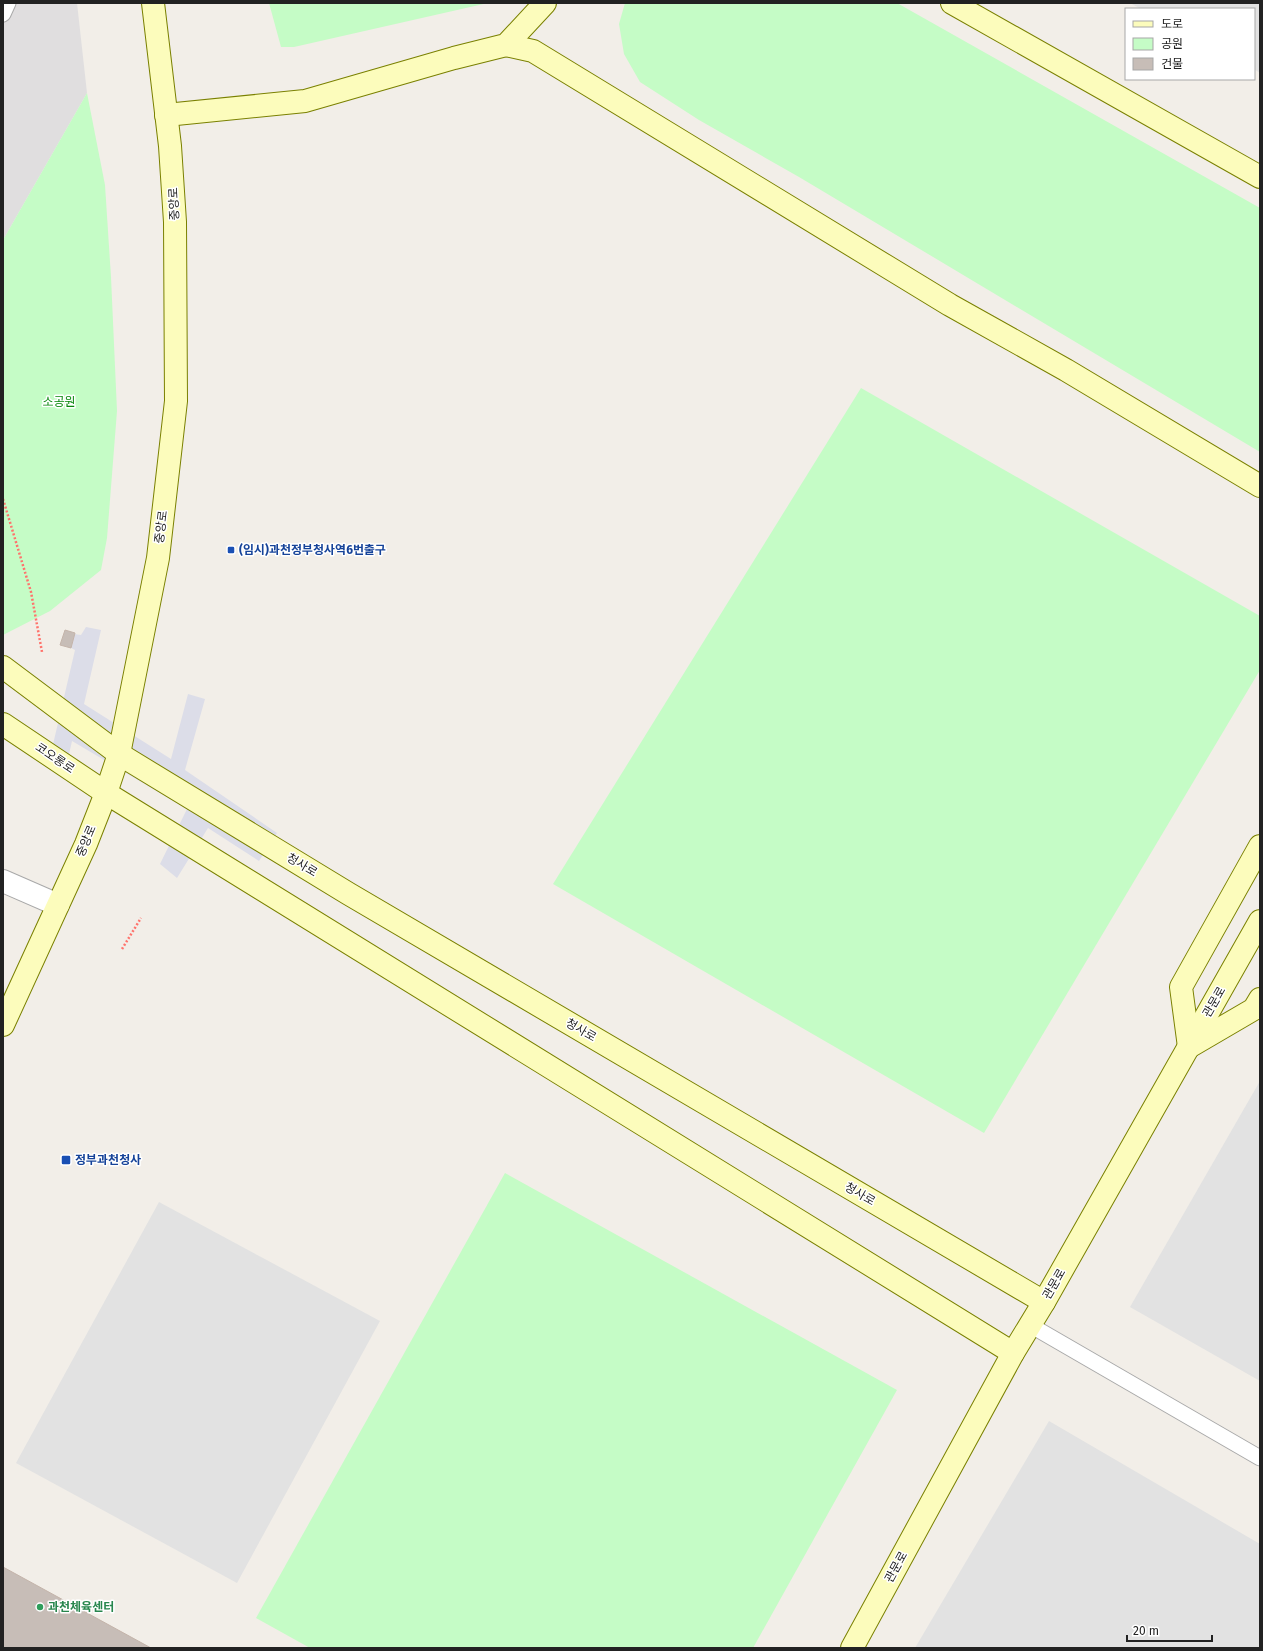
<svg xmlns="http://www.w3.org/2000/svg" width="1263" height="1651" viewBox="0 0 1263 1651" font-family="'Fira Sans','Noto Sans KR',sans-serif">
  <rect width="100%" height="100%" fill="#f2eee8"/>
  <polygon fill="#e0dedf" points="3,3 77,3 87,93 3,240"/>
  <g fill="#c5fcc6">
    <polygon points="269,3 488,3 294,47 281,47"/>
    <polygon points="625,3 897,3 1260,208 1260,452 799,177 699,120 640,82 624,54 619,24"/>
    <polygon points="87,93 105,185 111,277 117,411 107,538 101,570 50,611 3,635 3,240"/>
    <polygon points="861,388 1260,616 1260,670 984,1133 553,884"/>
    <polygon points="505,1173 897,1390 753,1648 310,1648 256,1618"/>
  </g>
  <g fill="#e2e2e2">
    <polygon points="1130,3 1260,3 1260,73 1254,69 1254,9 1141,9"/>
    <polygon points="1260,1081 1260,1381 1130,1307"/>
    <polygon points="159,1202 380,1321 237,1583 16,1463"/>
    <polygon points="1049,1421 1260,1544 1260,1648 915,1648"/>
  </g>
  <polygon fill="#dcdde8" points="86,627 101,630 84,704 171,759 188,694 205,699 185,770 277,833 259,861 208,828 177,878 160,864 187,809 72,741 65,772 48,766 75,650 71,648 74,634 81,635"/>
  <g fill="#c7bdb7" stroke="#c4b4aa">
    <polygon points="65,630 75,633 71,648 60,645"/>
    <polygon points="3,1567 151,1648 3,1648"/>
  </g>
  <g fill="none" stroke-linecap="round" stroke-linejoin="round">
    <defs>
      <g id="lane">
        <polyline points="3,14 8,3"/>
        <polyline points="1030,1325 1260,1458"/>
      </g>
      <polyline id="street" points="3,881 58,905"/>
      <g id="secondary">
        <polyline points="952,3 1260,177"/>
        <polyline points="506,45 533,51 886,266 950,305 1066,370 1260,486"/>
        <polyline points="166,115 305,101 454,58 506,45 545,3"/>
        <polyline points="3,667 119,754 349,894 1044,1302"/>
        <polyline points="3,724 106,793 1013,1353"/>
        <polyline points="1260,846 1181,987 1189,1047 1254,1009 1260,999"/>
        <polyline points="3,1025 86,844 106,793 119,754 158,558 176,401 175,222 170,146 153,3"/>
        <polyline points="852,1648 1013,1353 1044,1302 1260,921"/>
      </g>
    </defs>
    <use href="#lane" stroke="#a9a9a9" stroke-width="17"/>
    <use href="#street" stroke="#a9a9a9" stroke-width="24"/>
    <use href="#secondary" stroke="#7a8001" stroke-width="24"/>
    <g stroke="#ff736c" stroke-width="2.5" stroke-dasharray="2 2" stroke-linecap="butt">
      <polyline points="3,499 31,592 42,652"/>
      <polyline points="122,949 141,918"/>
    </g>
    <use href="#lane" stroke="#fff" stroke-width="15"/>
    <use href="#street" stroke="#fff" stroke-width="22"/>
    <use href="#secondary" stroke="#fcfcbc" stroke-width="22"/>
  </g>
  <g fill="#1a4fb4" stroke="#fff" stroke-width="1.5">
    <rect x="227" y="546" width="8" height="8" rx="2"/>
    <rect x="61" y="1155" width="10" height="10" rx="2"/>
  </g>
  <circle fill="#2e9e5b" stroke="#fff" stroke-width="1.5" cx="40" cy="1607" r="4"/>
  <g text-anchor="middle" stroke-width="3" stroke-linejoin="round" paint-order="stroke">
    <g font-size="12" fill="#222" stroke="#fff">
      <text transform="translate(174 204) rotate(-93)" y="4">중앙로</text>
      <text transform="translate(161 527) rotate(-83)" y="4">중앙로</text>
      <text transform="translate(55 758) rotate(34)" y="4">코오롱로</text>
      <text transform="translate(86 841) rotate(-67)" y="4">중앙로</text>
      <text transform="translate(302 865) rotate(31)" y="4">청사로</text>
      <text transform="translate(1214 1002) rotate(-60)" y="4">관문로</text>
      <text transform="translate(581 1030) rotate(30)" y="4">청사로</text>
      <text transform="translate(860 1194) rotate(30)" y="4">청사로</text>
      <text transform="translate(1054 1284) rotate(-60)" y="4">관문로</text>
      <text transform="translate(896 1567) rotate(-61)" y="4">관문로</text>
    </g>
    <g font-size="12" fill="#08870b" stroke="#fff">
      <text x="59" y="406">소공원</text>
    </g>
    <g font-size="12" font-weight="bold" fill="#164399" stroke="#fff" text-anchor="start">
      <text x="239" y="554">(임시)과천정부청사역6번출구</text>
      <text x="75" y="1164">정부과천청사</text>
    </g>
    <g font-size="12" font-weight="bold" fill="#27864d" stroke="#fff" text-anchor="start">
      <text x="48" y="1611">과천체육센터</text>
    </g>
  </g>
  <rect width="1263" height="1651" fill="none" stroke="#222222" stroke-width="8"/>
  <rect x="1125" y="8" width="130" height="72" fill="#ffffff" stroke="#a7a7a7"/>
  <rect x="1133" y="21" width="20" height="6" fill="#fcfcbc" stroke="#a7a7a7"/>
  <text x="1161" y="28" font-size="12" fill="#222222">도로</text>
  <rect x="1133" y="38" width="20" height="12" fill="#c5fcc6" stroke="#a7a7a7"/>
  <text x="1161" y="48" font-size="12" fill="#222222">공원</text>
  <rect x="1133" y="58" width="20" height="12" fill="#c7bdb7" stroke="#a7a7a7"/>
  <text x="1161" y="68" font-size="12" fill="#222222">건물</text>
  <path d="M1127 1635v6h85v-6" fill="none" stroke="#222222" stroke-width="2"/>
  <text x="1133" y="1635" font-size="12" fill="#222222" stroke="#ffffff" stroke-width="3" paint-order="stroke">20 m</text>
</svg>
